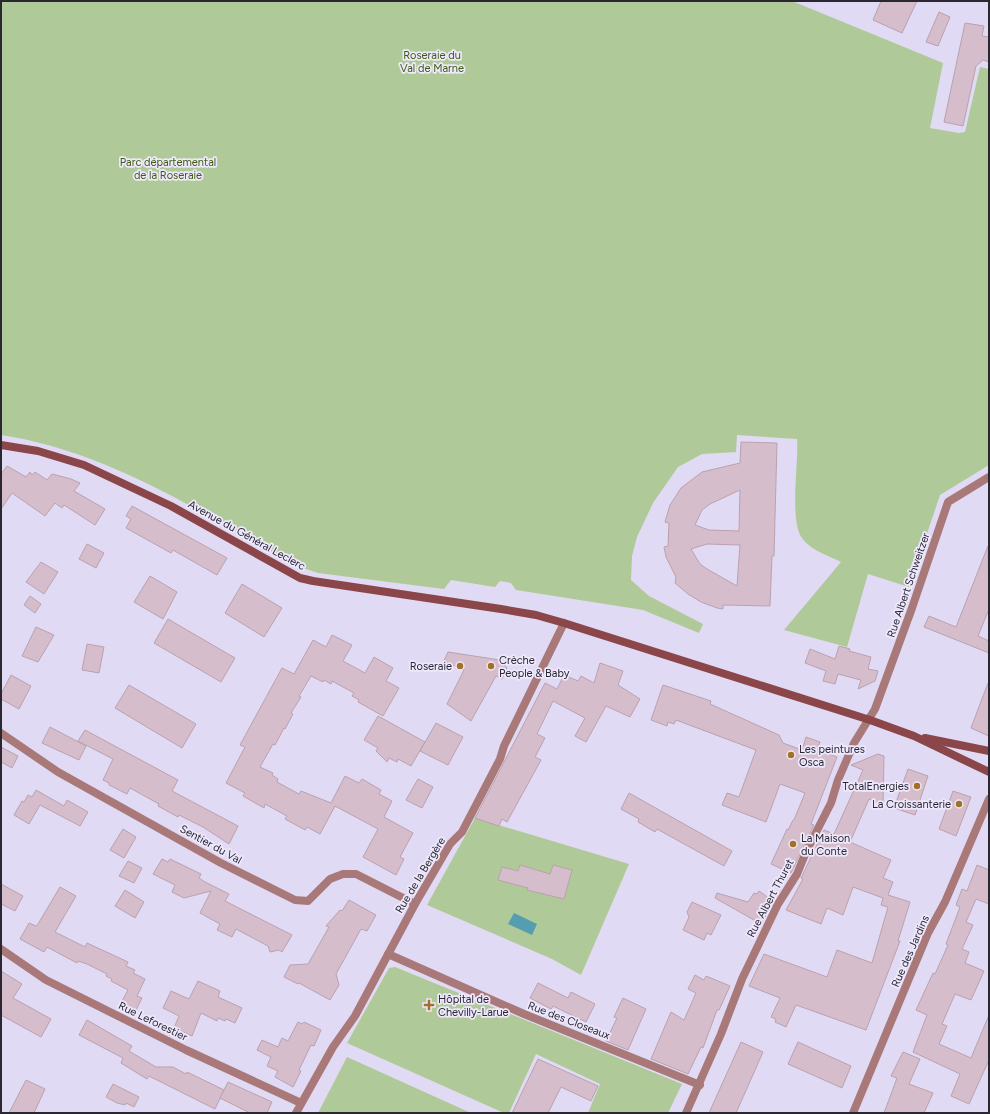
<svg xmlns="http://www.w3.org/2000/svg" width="990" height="1114" viewBox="0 0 990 1114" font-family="Figtree,sans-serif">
  <rect width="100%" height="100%" fill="#e1daf4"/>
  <g fill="#b0c998">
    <path d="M 1,1 L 792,1 L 943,63 L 930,128 L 959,133 L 965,132 L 980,67 L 989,69 L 989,465 L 940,495 L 909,587 L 868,574 L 847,647 L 784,630 L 841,562 C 828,555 811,551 802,538 C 789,520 799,462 797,439 L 737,435 L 736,452 L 702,454 L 678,467 L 653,503 L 637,537 L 632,556 L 631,580 L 649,596 L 703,624 L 699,633 L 643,610 L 516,590 L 511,583 L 500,581 L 495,587 L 451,580 L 444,589 L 318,573 L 295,565 C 202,513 108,451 1,435 Z"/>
    <polygon points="475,818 629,864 581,975 552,959 427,905"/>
    <polygon points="395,967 682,1084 668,1113 588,1113 600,1084 536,1054 509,1113 504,1113 347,1043 389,968"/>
    <polygon points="347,1057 471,1113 318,1113"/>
  </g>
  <polygon fill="#559eaf" points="514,913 537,924 532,935 508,924"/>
  <g fill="#d6bdcb" stroke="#baa1af" fill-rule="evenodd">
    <polygon points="881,1 917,1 902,33 873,20"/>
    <polygon points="939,12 950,17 938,46 926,42"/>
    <polygon points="965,23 984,26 982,36 989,37 989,62 983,60 976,66 963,126 944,122"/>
    <path d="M 741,442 L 777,443 L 774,556 L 772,556 L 770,606 L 723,605 L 723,609 L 717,608 L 701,602 L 688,594 L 675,583 L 676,577 L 666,557 L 664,547 L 668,546 L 669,523 L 665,522 L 670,505 L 681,488 L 702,472 L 740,463 ZM 740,490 L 739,531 L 709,530 L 695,525 L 702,510 L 710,504 ZM 707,544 L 740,545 L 737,586 L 707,569 L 700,564 L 691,549 Z"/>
    <polygon points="7,466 26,477 30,472 32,475 35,472 47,480 52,474 71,479 80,483 74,491 105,509 95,525 64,505 62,508 55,503 45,516 12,493 1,509 1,474"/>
    <polygon points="132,506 227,558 217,575 173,550 171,553 126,528 131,519 126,516"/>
    <polygon points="87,544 104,553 96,568 79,559"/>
    <polygon points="988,546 989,609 978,636 989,641 989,653 924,627 929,616 956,627"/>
    <polygon points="41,562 58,572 44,594 26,582"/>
    <polygon points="150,576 177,592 163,619 134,602"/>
    <polygon points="242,584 282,608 264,637 225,613"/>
    <polygon points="30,596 41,604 35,613 24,605"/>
    <polygon points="168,619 235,658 221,682 154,643"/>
    <polygon points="36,627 54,635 38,662 22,656"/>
    <polygon points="332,635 352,645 343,661 365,673 374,657 393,668 386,681 399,688 383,716 358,702 359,700 352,696 354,693 332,681 331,684 324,680 323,682 311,676 299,696 301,697 291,713 293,714 285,729 284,728 275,745 273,744 260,767 273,773 272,775 278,779 277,782 299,794 301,791 331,803 345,776 359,783 362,779 381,790 379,794 392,801 384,817 413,833 400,857 404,859 396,875 363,857 378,829 335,806 320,834 307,827 305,830 285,819 287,816 265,804 264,808 243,796 245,793 226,783 245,747 240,745 282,668 294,674 313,640 326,647"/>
    <polygon points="87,644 104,647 99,673 82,670"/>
    <polygon points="839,646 850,649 849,651 871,657 868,669 878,671 875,681 858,689 861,680 838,674 835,684 823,681 826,671 805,663 810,649 835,659"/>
    <polygon points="448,652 500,660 507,668 502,679 496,676 471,721 447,704 464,670 444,661"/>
    <polygon points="600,663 623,671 618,685 640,699 630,717 606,706 586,742 575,736 585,718 553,701 537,734 545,738 535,757 541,760 507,822 502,819 499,826 475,818 545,683 557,689 564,675 578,681 581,676 594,683"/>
    <polygon points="11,675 31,686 19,709 1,699 1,694"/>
    <polygon points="988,683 989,683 989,736 971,728"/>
    <polygon points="129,685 196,724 182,748 115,708"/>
    <polygon points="663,685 711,701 710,704 779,735 783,743 802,750 806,737 820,742 817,749 837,757 811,824 814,825 791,873 771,864 787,829 788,830 793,820 794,820 805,793 780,784 766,822 722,805 727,793 739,797 756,750 676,720 674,724 668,722 667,726 651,720"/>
    <polygon points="378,716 425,742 411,766 398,759 397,762 389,758 387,762 376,751 378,748 364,740"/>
    <polygon points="436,723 463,737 448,765 420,751"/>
    <polygon points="50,727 86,746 79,760 42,743"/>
    <polygon points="85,730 178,780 172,791 238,826 229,844 203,827 179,815 178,817 158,806 159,804 130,788 127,794 109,785 109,783 103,780 113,759 78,741"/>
    <polygon points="1,747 18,756 12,768 1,762"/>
    <polygon points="878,754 884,756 883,805 869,799 850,842 891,860 883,878 893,882 888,895 910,902 898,941 900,941 866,1030 796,1005 786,1027 775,1022 776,1019 771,1017 780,998 749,986 764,954 827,977 837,950 872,963 888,907 881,905 883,898 853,887 843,915 827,908 821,924 786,910 803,879 801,878 824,830 834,834 863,770 851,765"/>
    <polygon points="908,769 928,776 915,815 894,808"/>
    <polygon points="418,779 433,787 422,808 406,800"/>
    <polygon points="36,790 64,806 67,800 88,812 80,826 40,805 29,824 14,815 22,801 24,802 28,795 32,797"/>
    <polygon points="953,791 971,797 956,836 939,829"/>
    <polygon points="629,793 732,851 724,866 657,829 655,832 638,822 639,819 621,809"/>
    <polygon points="123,829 136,837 124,858 110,850"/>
    <polygon points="162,859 168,862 170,859 201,874 199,878 205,882 229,894 225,901 292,935 282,952 279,950 270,952 268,946 236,929 232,937 217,930 220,924 200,913 211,891 184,898 172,892 175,885 153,874"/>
    <polygon points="128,861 142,868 134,883 119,876"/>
    <polygon points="520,865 550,874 553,865 572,870 564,899 527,890 528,888 498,880 502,867 518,871"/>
    <polygon points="977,865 989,870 989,904 976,899 966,922 973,925 962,949 969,952 965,963 984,971 971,1000 955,994 942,1024 947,1026 939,1044 971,1058 989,1015 989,1060 969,1104 951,1096 960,1074 913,1052 927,1015 916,1010 933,973 935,974 948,945 946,944 960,907 956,905 962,889 967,891"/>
    <polygon points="1,884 23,896 15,911 1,904"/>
    <polygon points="60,887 76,896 55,932 85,947 87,943 128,962 126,966 135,970 133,973 145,979 137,996 142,998 136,1010 121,1003 128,990 111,981 112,979 106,976 107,974 87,964 78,961 77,963 47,947 44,952 20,939 29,923 36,926 38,924"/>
    <polygon points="125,890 144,902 135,918 115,906"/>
    <polygon points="759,891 773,901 761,924 715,898 717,893 748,902 754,893 757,894"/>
    <polygon points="349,900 376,915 367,931 361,929 336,974 339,985 330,1000 299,983 298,984 284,977 290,965 308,964 329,927 326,926 340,910 342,911"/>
    <polygon points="692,902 721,915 711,935 707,933 704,940 683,930 689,917 687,912"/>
    <polygon points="1,971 22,984 13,998 51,1019 41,1037 1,1015"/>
    <polygon points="695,975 704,980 706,976 730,986 719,1010 717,1010 703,1048 701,1047 688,1074 651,1059 671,1012 684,1020 696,993 688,989"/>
    <polygon points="198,981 220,991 218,997 242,1008 235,1023 226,1019 225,1021 218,1018 217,1021 201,1013 192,1036 174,1028 179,1016 163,1008 171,991 189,999"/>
    <polygon points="538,983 568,998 571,992 595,1004 586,1022 553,1006 551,1009 530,998"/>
    <polygon points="623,998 646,1009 628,1050 606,1041 617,1018 614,1017"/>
    <polygon points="87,1020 132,1046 129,1051 156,1067 173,1067 186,1074 187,1072 224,1090 215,1109 149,1076 147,1079 121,1063 123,1058 79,1035"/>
    <polygon points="298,1022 302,1024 304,1022 321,1030 314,1046 311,1045 299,1070 301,1071 293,1087 275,1077 278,1071 267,1066 271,1057 257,1050 262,1040 278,1047 282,1038 288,1041"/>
    <polygon points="741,1042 763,1052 736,1113 709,1113"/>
    <polygon points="798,1042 851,1066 842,1088 788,1064"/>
    <polygon points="903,1052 920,1059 909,1084 933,1093 924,1113 884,1113 897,1078 891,1076"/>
    <polygon points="538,1059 598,1086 591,1101 561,1087 548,1113 512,1113"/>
    <polygon points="26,1080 45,1089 34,1113 9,1113"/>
    <polygon points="228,1082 272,1102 267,1113 250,1113 220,1098"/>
    <polygon points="113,1084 139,1097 134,1107 126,1103 125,1105 117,1103 106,1097"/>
  </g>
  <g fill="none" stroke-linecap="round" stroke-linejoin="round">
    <g stroke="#a97879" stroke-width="8">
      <polyline points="1,733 58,772 221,863 295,900 308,901 330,879 343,874 356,874 415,904"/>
      <polyline points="1,949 46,980 186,1050 301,1103"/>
      <polyline points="388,954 524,1014 700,1085"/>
      <polyline points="296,1113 333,1047 355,1016 415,904 450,844 462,832 500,759 504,746 564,623"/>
      <polyline points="686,1113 721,1034 742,979 778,904 797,874 806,852 831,803 838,780 854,743 875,709 912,608 948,502 989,477"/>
      <polyline points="853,1113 928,933 945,902 989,799"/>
    </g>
    <g stroke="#8a4649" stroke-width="8">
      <polyline points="1,445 38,451 84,465 171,506 300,578 313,581 501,609 536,615 564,623 870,720 914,736 989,772"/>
      <polyline points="925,738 989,751"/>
    </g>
  </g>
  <g fill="#a27126" stroke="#eee8fd" stroke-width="1.5">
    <circle cx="460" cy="666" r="4"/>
    <circle cx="491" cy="666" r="4"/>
    <circle cx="791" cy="755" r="4"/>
    <circle cx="917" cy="786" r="4"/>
    <circle cx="959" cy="804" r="4"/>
    <circle cx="793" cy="844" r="4"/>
    <path d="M427 999h4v4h4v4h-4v4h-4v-4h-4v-4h4z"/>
  </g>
  <g text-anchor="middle" stroke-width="3.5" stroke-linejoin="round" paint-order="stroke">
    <g font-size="11" fill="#3c5b0f" stroke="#eee8fd">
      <text x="432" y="59">Roseraie du<tspan x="432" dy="13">Val de Marne</tspan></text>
      <text x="168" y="166">Parc départemental<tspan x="168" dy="13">de la Roseraie</tspan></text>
    </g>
    <g font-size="11" fill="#2a2731" stroke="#eee8fd">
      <text transform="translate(247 535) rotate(29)" y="4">Avenue du Général Leclerc</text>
      <text transform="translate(908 585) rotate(-71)" y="4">Rue Albert Schweitzer</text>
      <text transform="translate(211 844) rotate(29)" y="4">Sentier du Val</text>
      <text transform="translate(420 875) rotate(-59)" y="4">Rue de la Bergère</text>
      <text transform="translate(770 898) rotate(-62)" y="4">Rue Albert Thuret</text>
      <text transform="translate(910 951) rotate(-66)" y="4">Rue des Jardins</text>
      <text transform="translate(569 1020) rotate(21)" y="4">Rue des Closeaux</text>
      <text transform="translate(153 1021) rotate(26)" y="4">Rue Leforestier</text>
    </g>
    <g font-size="11" fill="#2a2731" stroke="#eee8fd" text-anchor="start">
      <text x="499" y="664">Crèche<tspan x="499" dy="13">People &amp; Baby</tspan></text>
      <text x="452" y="670" text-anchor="end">Roseraie</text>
      <text x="799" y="753">Les peintures<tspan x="799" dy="13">Osca</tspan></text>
      <text x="909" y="790" text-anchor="end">TotalEnergies</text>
      <text x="951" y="808" text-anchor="end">La Croissanterie</text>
      <text x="801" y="842">La Maison<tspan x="801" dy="13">du Conte</tspan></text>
      <text x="438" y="1003">Hôpital de<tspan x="438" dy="13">Chevilly-Larue</tspan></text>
    </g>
  </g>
  <rect width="990" height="1114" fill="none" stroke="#2a2731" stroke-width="4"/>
</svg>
